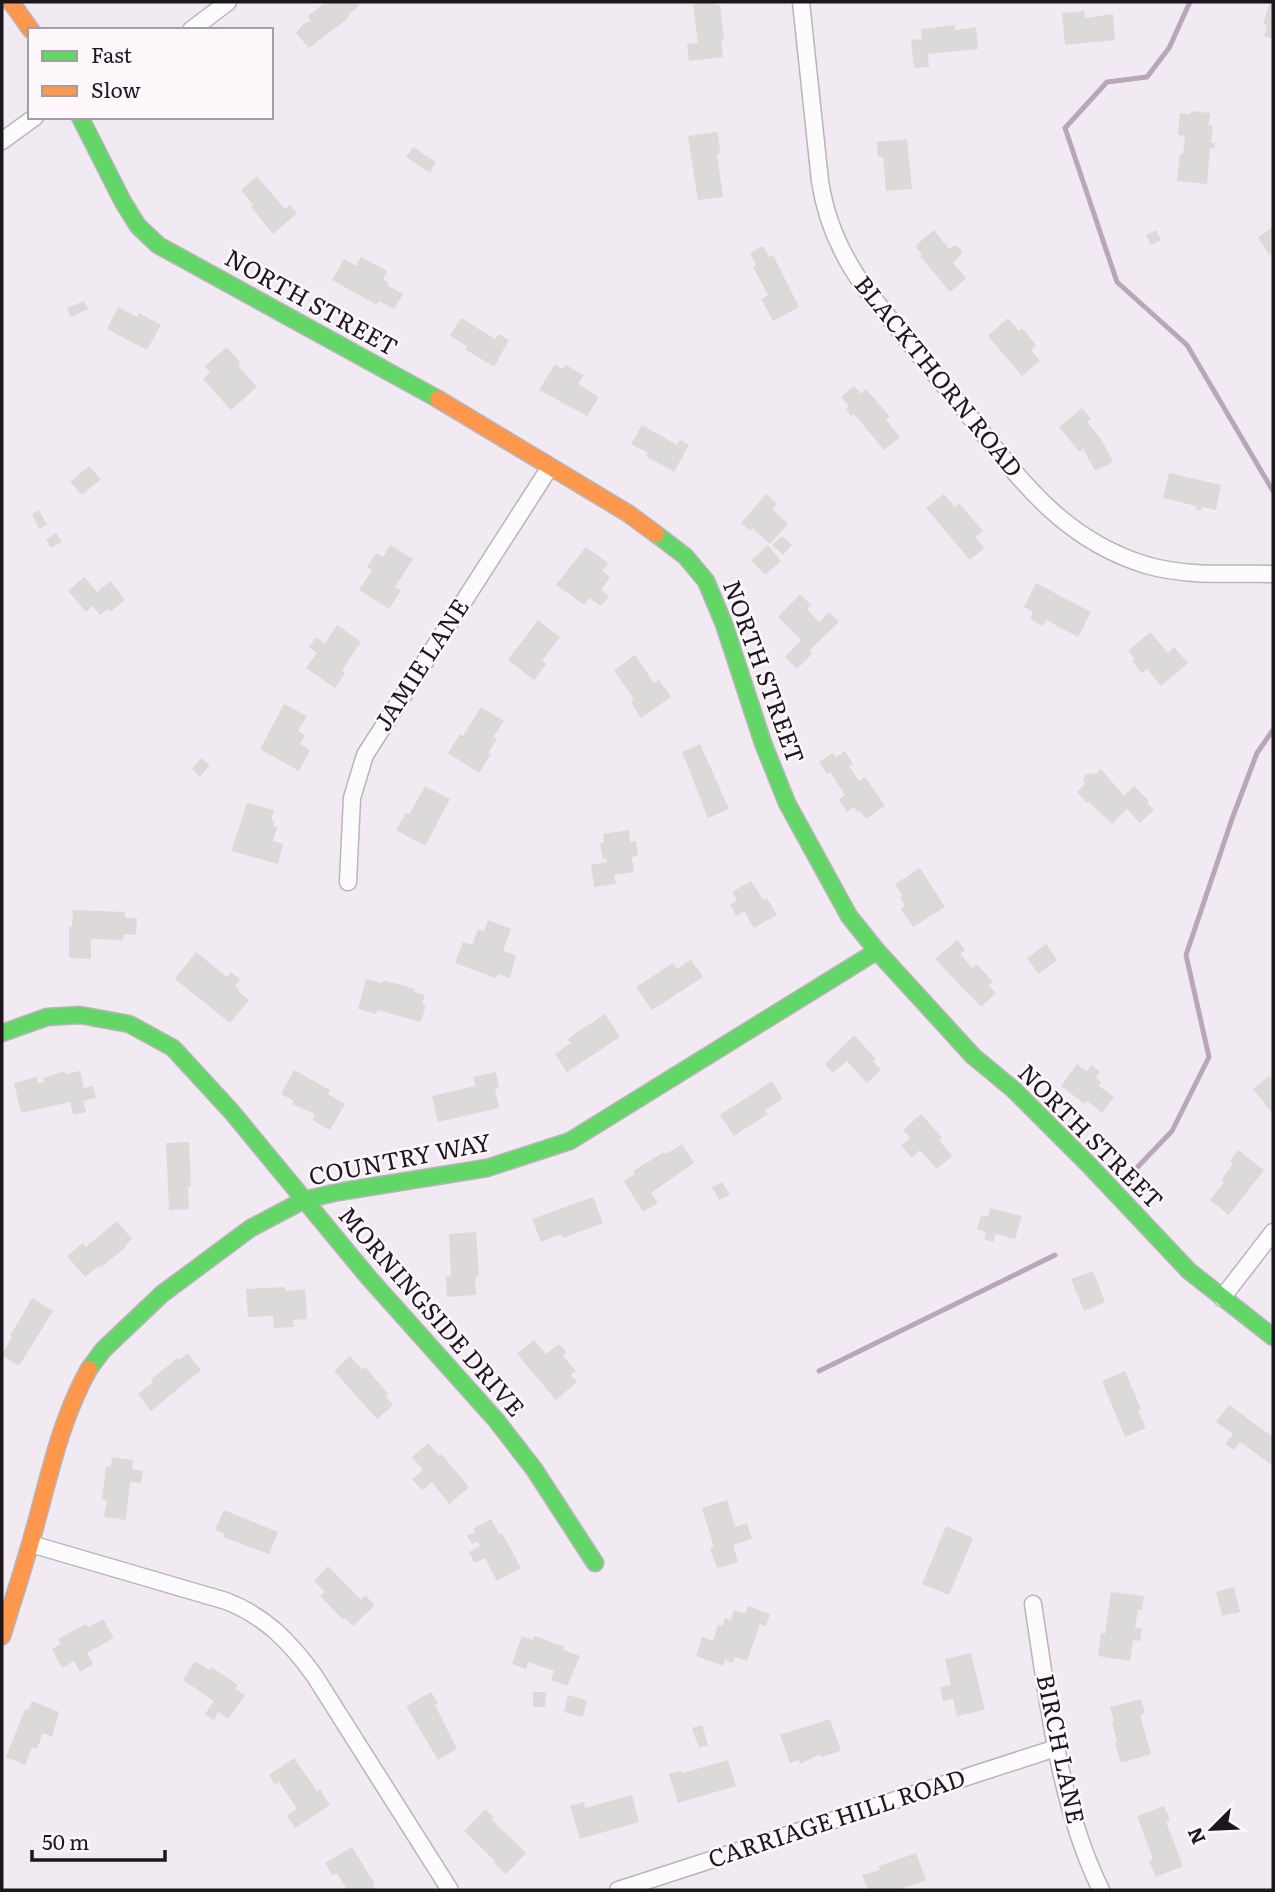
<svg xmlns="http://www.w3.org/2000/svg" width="1275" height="1892" viewBox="0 0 1275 1892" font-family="Literata,serif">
  <rect width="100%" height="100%" fill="#f2eaf2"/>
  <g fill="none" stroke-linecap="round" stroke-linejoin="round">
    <g stroke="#b9a6b9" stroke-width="5">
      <polyline points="1190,2 1169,48 1147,77 1107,82 1065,128 1117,282 1187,345 1273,491"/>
      <polyline points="1129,1176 1172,1131 1209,1057 1186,955 1232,819 1257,753 1273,730"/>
      <polyline points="819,1371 1055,1255"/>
    </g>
  </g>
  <g fill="#dbdad8">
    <polygon points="326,2 357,2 360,5 350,13 347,19 309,48 296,33 303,24 311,21 308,16"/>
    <polygon points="693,2 716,2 717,5 720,5 724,40 721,41 723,57 689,61 687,44 698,43"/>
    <polygon points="1270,2 1273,2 1273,39 1264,36 1267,25 1263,24"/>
    <polygon points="1084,11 1085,18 1113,14 1115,40 1065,45 1062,13"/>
    <polygon points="955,25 955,30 976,27 978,49 928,54 929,67 914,68 911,40 922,39 921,29"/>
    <polygon points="1191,111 1210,113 1209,125 1213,126 1211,143 1215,143 1215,149 1210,148 1207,184 1177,181 1180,154 1183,154 1185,136 1178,135 1180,113 1190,114"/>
    <polygon points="718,132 720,153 717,154 723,197 698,200 688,136"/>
    <polygon points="907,139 912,189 886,191 883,157 878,157 877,142"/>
    <polygon points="413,147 436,162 430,173 406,157"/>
    <polygon points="257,176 285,209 290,205 297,213 273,234 251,207 253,205 241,190"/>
    <polygon points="1273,227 1273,252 1269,255 1258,237"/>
    <polygon points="934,230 949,249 955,245 962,251 961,255 953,263 966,278 950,292 920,256 922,254 915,246"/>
    <polygon points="1156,230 1161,240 1151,245 1146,235"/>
    <polygon points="763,246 769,257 773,255 799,307 773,321 761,299 768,295 753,267 756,265 750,253"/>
    <polygon points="361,257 387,271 383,279 389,282 387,285 403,294 394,309 379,301 377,305 332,280 344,259 356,266"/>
    <polygon points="84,301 88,309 71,317 67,308"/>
    <polygon points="118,307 137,317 139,313 161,325 147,350 107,329"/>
    <polygon points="461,318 495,339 499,334 509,340 494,367 465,349 467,346 450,336"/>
    <polygon points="1008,318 1019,331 1022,328 1036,345 1031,350 1040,361 1022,376 988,336"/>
    <polygon points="227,347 241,363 238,366 257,387 231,410 203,379 210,372 205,366"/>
    <polygon points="555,364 563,369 566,365 584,375 578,384 599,397 587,416 539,390"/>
    <polygon points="854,386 861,394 866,389 890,417 886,420 900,437 884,450 854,414 851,416 846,409 849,406 841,397"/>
    <polygon points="1082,408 1091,419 1087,422 1101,439 1113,462 1095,471 1083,449 1080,452 1059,427"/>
    <polygon points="642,425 677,445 680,440 689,445 674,472 646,456 648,453 631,444"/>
    <polygon points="89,466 101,479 82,495 70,482"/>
    <polygon points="1169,473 1221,485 1216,510 1202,507 1201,511 1196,509 1196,506 1163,498"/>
    <polygon points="766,494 777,504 772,509 788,524 770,544 752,528 750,531 741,523"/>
    <polygon points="944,494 955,507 959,503 983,531 975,537 984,548 970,560 926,508"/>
    <polygon points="39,510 47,525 39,529 32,514"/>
    <polygon points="56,533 62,542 51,548 46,540"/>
    <polygon points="782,536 792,545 783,555 772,545"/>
    <polygon points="390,545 413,559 395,587 401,590 389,609 359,590 372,570 367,567 376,553 383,557"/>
    <polygon points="768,545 781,561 765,575 751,560"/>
    <polygon points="586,547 608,563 602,571 610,577 601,590 609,596 601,606 589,598 584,605 556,585"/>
    <polygon points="84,577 97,592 110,581 125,600 110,612 108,609 100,615 92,606 86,612 68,591"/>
    <polygon points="1036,583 1091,612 1078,637 1046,620 1043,626 1030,619 1033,612 1024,607"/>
    <polygon points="800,594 811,605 807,609 819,622 829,612 839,622 809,651 812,654 797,669 785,657 801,640 778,617"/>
    <polygon points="538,620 560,637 542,661 546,664 534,680 508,660"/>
    <polygon points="337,625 361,642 342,670 345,673 335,688 306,668 317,653 309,647 316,637 325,644"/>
    <polygon points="1150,632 1168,653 1174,647 1188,663 1161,686 1147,669 1142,673 1132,661 1135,659 1128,651"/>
    <polygon points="635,655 654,683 659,680 671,697 641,718 631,702 634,699 614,670"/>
    <polygon points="284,704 307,716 298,731 305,735 300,744 310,750 299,771 260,749"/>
    <polygon points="481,707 504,721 493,737 497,739 488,753 491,754 479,773 448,753 460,734 463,736"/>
    <polygon points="700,744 729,809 708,818 682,752"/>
    <polygon points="845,751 853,764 849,766 859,781 865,777 885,806 866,819 860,811 858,813 854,807 847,812 839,800 845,795 830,772 827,774 819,762 833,753 836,757"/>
    <polygon points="201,758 210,765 200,777 192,769"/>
    <polygon points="1101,769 1124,796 1134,786 1149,801 1147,803 1154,810 1140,823 1127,809 1112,824 1088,801 1087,803 1077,792 1085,784 1083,779 1085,775 1090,773 1095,774"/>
    <polygon points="425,786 450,799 425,846 396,830 406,813 409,815"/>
    <polygon points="247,803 274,810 271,820 274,821 273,826 277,827 273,841 283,844 278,864 231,851"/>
    <polygon points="629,830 630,842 636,841 638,856 632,857 634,872 614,875 616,884 594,887 591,865 607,862 606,858 603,859 600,843 604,843 603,834"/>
    <polygon points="920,868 945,907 913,927 901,909 905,906 900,897 903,896 895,884"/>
    <polygon points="751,881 763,900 767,898 777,915 754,928 744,911 736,916 730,905 737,900 732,892"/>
    <polygon points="73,910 125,912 125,918 137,918 136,935 124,934 123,940 91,939 91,959 69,958 69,927 72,927"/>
    <polygon points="488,920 511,929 503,951 516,955 510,978 498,974 496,978 455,963 463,942 472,945 478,929 484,931"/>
    <polygon points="957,940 965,950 960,954 972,968 977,964 993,982 989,986 996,993 981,1007 935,959"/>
    <polygon points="1046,944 1057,960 1038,974 1027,958"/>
    <polygon points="196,952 227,977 231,972 240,980 235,986 239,989 238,991 249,1000 230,1023 175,979"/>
    <polygon points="691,960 703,977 652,1010 636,987 673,963 677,969"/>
    <polygon points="366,979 382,983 383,980 415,989 414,992 425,995 422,1004 426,1005 421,1022 377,1010 376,1014 358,1009"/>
    <polygon points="605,1014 620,1037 567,1072 555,1054 571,1043 567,1039"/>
    <polygon points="854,1035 876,1059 873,1061 881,1070 867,1083 847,1061 833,1073 825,1064"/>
    <polygon points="1077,1064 1087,1071 1091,1065 1100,1072 1096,1078 1101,1082 1099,1086 1114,1097 1102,1113 1087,1101 1085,1104 1061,1086"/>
    <polygon points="294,1070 330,1090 328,1094 345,1104 330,1130 312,1120 315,1114 292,1104 294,1101 281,1094"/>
    <polygon points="65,1071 66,1074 80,1071 84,1088 93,1086 96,1098 83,1101 86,1112 73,1115 70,1102 21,1113 14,1083 37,1077 38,1083 44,1082 43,1078"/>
    <polygon points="496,1072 499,1088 495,1089 499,1108 438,1122 432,1096 475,1086 473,1077"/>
    <polygon points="1269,1076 1273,1081 1273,1114 1253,1089"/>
    <polygon points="772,1081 783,1099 765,1110 768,1114 734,1136 720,1115"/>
    <polygon points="921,1114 942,1138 939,1140 952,1156 937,1169 920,1150 912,1158 901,1146 910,1138 903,1130"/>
    <polygon points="189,1142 191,1187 188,1187 189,1209 169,1210 166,1143"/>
    <polygon points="682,1144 694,1163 651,1193 658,1203 643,1212 624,1181 635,1174 633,1171 664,1152 666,1154"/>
    <polygon points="1238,1150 1264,1170 1229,1215 1210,1200 1224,1182 1221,1180 1233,1164 1230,1161"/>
    <polygon points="722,1182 730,1195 719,1200 712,1187"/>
    <polygon points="593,1197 603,1223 563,1238 561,1234 541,1242 532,1219"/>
    <polygon points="990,1208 1022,1216 1015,1239 996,1234 993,1242 984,1239 986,1232 977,1229 981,1215 988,1217"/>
    <polygon points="117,1221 132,1239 125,1245 126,1247 100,1268 99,1266 85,1277 67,1256 83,1243 86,1247"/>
    <polygon points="476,1232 479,1276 475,1277 476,1295 447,1297 446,1277 451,1276 449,1234"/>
    <polygon points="1093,1271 1105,1302 1084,1311 1071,1279"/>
    <polygon points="285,1287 286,1291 305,1289 307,1319 293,1320 294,1327 274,1328 273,1316 248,1317 246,1289"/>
    <polygon points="32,1298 53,1311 19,1366 2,1355 12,1337 10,1336"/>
    <polygon points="534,1340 546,1354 559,1344 567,1353 563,1356 576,1371 571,1375 577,1382 556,1400 517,1354"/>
    <polygon points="188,1353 201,1370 151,1411 138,1394 153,1382 151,1379 178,1358 179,1360"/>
    <polygon points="350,1356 362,1369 365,1367 388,1394 386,1396 393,1405 377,1419 334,1371"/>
    <polygon points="1125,1371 1141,1409 1138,1410 1146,1428 1125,1437 1102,1381"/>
    <polygon points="1229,1405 1273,1437 1272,1465 1240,1442 1234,1450 1225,1444 1233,1434 1216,1422"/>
    <polygon points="428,1443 439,1456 441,1454 469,1487 449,1504 432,1482 422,1490 412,1479 423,1470 412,1457"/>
    <polygon points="112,1457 133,1460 132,1469 143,1471 141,1483 130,1482 126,1520 104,1517 107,1500 102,1499 106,1466 111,1467"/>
    <polygon points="727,1500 735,1527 747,1523 752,1539 733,1545 738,1562 717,1568 710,1548 714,1547 702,1508"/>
    <polygon points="224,1510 278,1532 269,1554 223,1537 224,1534 215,1530"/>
    <polygon points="491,1519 500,1535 502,1533 521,1568 497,1581 485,1558 475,1563 469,1552 480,1546 477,1541 472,1544 467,1536 475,1532 473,1529"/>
    <polygon points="946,1526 973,1538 949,1595 922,1584"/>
    <polygon points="328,1566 361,1600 365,1595 375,1605 353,1626 345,1618 343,1620 320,1596 325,1592 314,1581"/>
    <polygon points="1234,1587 1240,1612 1222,1616 1216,1592"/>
    <polygon points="1111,1592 1144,1596 1142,1610 1138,1610 1135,1628 1142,1628 1140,1641 1133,1640 1130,1661 1098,1656 1101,1633 1105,1634"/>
    <polygon points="748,1606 770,1614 766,1626 760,1624 747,1661 735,1657 733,1663 725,1660 723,1666 696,1656 702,1637 713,1641 718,1625 722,1626 725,1618 731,1620 734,1610 745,1614"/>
    <polygon points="103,1619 114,1638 87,1653 93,1664 80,1672 74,1661 62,1668 52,1649 61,1644 58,1639 86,1624 88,1627"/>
    <polygon points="522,1636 533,1640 535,1636 565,1647 563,1650 580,1656 567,1686 551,1680 554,1671 528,1662 526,1669 512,1664"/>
    <polygon points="971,1653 985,1710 957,1716 953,1699 943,1701 940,1687 951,1685 945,1659"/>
    <polygon points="195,1661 209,1670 211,1667 238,1685 235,1689 245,1695 228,1719 218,1712 214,1720 205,1714 214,1701 183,1680"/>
    <polygon points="431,1692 438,1703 435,1705 457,1749 438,1760 406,1706"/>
    <polygon points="533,1692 546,1692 545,1707 533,1707"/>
    <polygon points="568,1695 587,1700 583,1717 564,1712"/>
    <polygon points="1141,1699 1145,1713 1140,1715 1151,1754 1121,1763 1115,1743 1117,1742 1112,1722 1114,1721 1110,1707"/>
    <polygon points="32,1701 59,1712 52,1737 43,1733 37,1749 32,1747 25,1765 6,1757 25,1709 28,1710"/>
    <polygon points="830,1719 841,1751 821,1757 820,1754 800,1764 799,1760 790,1763 780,1735"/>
    <polygon points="702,1725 708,1745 699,1748 692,1728"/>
    <polygon points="294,1758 317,1791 320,1789 330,1805 295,1828 287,1816 297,1809 279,1782 275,1785 269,1775"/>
    <polygon points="728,1760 736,1786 678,1803 669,1774 681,1771 682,1773"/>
    <polygon points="632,1795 639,1822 580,1839 570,1806 584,1802 585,1808"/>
    <polygon points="1164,1806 1170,1820 1166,1822 1183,1866 1156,1877 1149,1861 1153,1859 1137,1816"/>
    <polygon points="485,1809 494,1817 491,1819 526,1853 506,1874 494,1863 495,1861 464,1831"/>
    <polygon points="352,1847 375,1884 373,1885 376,1890 347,1890 337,1873 332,1875 325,1863"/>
    <polygon points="916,1853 926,1880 901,1889 902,1890 868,1890 862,1875 880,1870 879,1866"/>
  </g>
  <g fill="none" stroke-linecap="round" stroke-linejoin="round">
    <defs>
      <g id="street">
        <path d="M 801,2 L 820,181 C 826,221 841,255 865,288 C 898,329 932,371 966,412 C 1019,478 1061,539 1146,565 C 1187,577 1231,573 1273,574"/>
        <polyline points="191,30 228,2"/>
        <polyline points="2,141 35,117"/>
        <polyline points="348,882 352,798 365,755 550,467"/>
        <polyline points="1222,1298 1273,1232"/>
        <path d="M 31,1544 L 226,1601 C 265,1616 290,1642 314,1675 L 450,1890"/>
        <path d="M 1033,1604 C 1048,1700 1058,1802 1101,1890"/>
        <polyline points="618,1890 1056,1748"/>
      </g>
      <g id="fast">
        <polyline points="80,117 123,202 138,226 158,245 438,399"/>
        <polyline points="656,534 685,556 706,581 724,624 763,743 787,803 849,916 877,951 973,1056 1014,1090 1089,1165 1189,1271 1273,1337"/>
        <polyline points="2,1033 47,1017 80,1015 129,1024 173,1048 231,1111 369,1278 496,1420 534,1469 595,1563"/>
        <polyline points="89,1369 103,1350 162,1294 251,1228 304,1200 338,1192 487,1168 570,1141 877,951"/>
      </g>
      <g id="slow">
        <polyline points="11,2 31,30"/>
        <polyline points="438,399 629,514 656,534"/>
        <path d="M 2,1636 C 13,1600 25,1564 35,1527 C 50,1473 61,1419 89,1369"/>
      </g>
    </defs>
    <use href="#street" stroke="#bab4b9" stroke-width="19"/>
    <use href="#fast" stroke="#bab4b9" stroke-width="19"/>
    <use href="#slow" stroke="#bab4b9" stroke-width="19"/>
    <use href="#street" stroke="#fdfcfd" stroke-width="16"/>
    <use href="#fast" stroke="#63d668" stroke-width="16"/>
    <use href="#slow" stroke="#ff974d" stroke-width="16"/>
  </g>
  <g text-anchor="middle" stroke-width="5" stroke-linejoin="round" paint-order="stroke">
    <g font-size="24" fill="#1c171c" stroke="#fef8fd">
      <text transform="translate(311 303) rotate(29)" y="8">NORTH STREET</text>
      <text transform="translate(938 377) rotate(51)" y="8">BLACKTHORN ROAD</text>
      <text transform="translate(422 665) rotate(-57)" y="8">JAMIE LANE</text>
      <text transform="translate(763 672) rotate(70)" y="8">NORTH STREET</text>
      <text transform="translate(1090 1137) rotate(45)" y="8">NORTH STREET</text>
      <text transform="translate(400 1160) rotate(-11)" y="8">COUNTRY WAY</text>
      <text transform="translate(431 1312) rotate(49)" y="8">MORNINGSIDE DRIVE</text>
      <text transform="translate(1060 1749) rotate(78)" y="8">BIRCH LANE</text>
      <text transform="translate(837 1819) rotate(-18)" y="8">CARRIAGE HILL ROAD</text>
    </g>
  </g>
  <rect width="1275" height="1892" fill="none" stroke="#1c171c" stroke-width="7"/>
  <rect x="28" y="28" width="245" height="91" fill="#fef8fd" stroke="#a49ea3" stroke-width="2"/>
  <rect x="42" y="51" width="35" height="10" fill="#63d668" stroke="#a49ea3" stroke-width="2"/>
  <text x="91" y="63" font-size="21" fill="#1c171c">Fast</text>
  <rect x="42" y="86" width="35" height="10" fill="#ff974d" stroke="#a49ea3" stroke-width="2"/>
  <text x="91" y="98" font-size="21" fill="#1c171c">Slow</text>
  <g transform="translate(1212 1829) rotate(246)" stroke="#fef8fd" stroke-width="5" paint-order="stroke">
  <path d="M0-5L12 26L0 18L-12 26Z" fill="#1c171c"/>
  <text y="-10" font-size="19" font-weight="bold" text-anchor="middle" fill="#1c171c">N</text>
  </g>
  <path d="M32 1850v10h133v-10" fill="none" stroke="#1c171c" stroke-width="3.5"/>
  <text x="42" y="1850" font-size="21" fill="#1c171c" stroke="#fef8fd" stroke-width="5" paint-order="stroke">50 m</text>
</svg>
